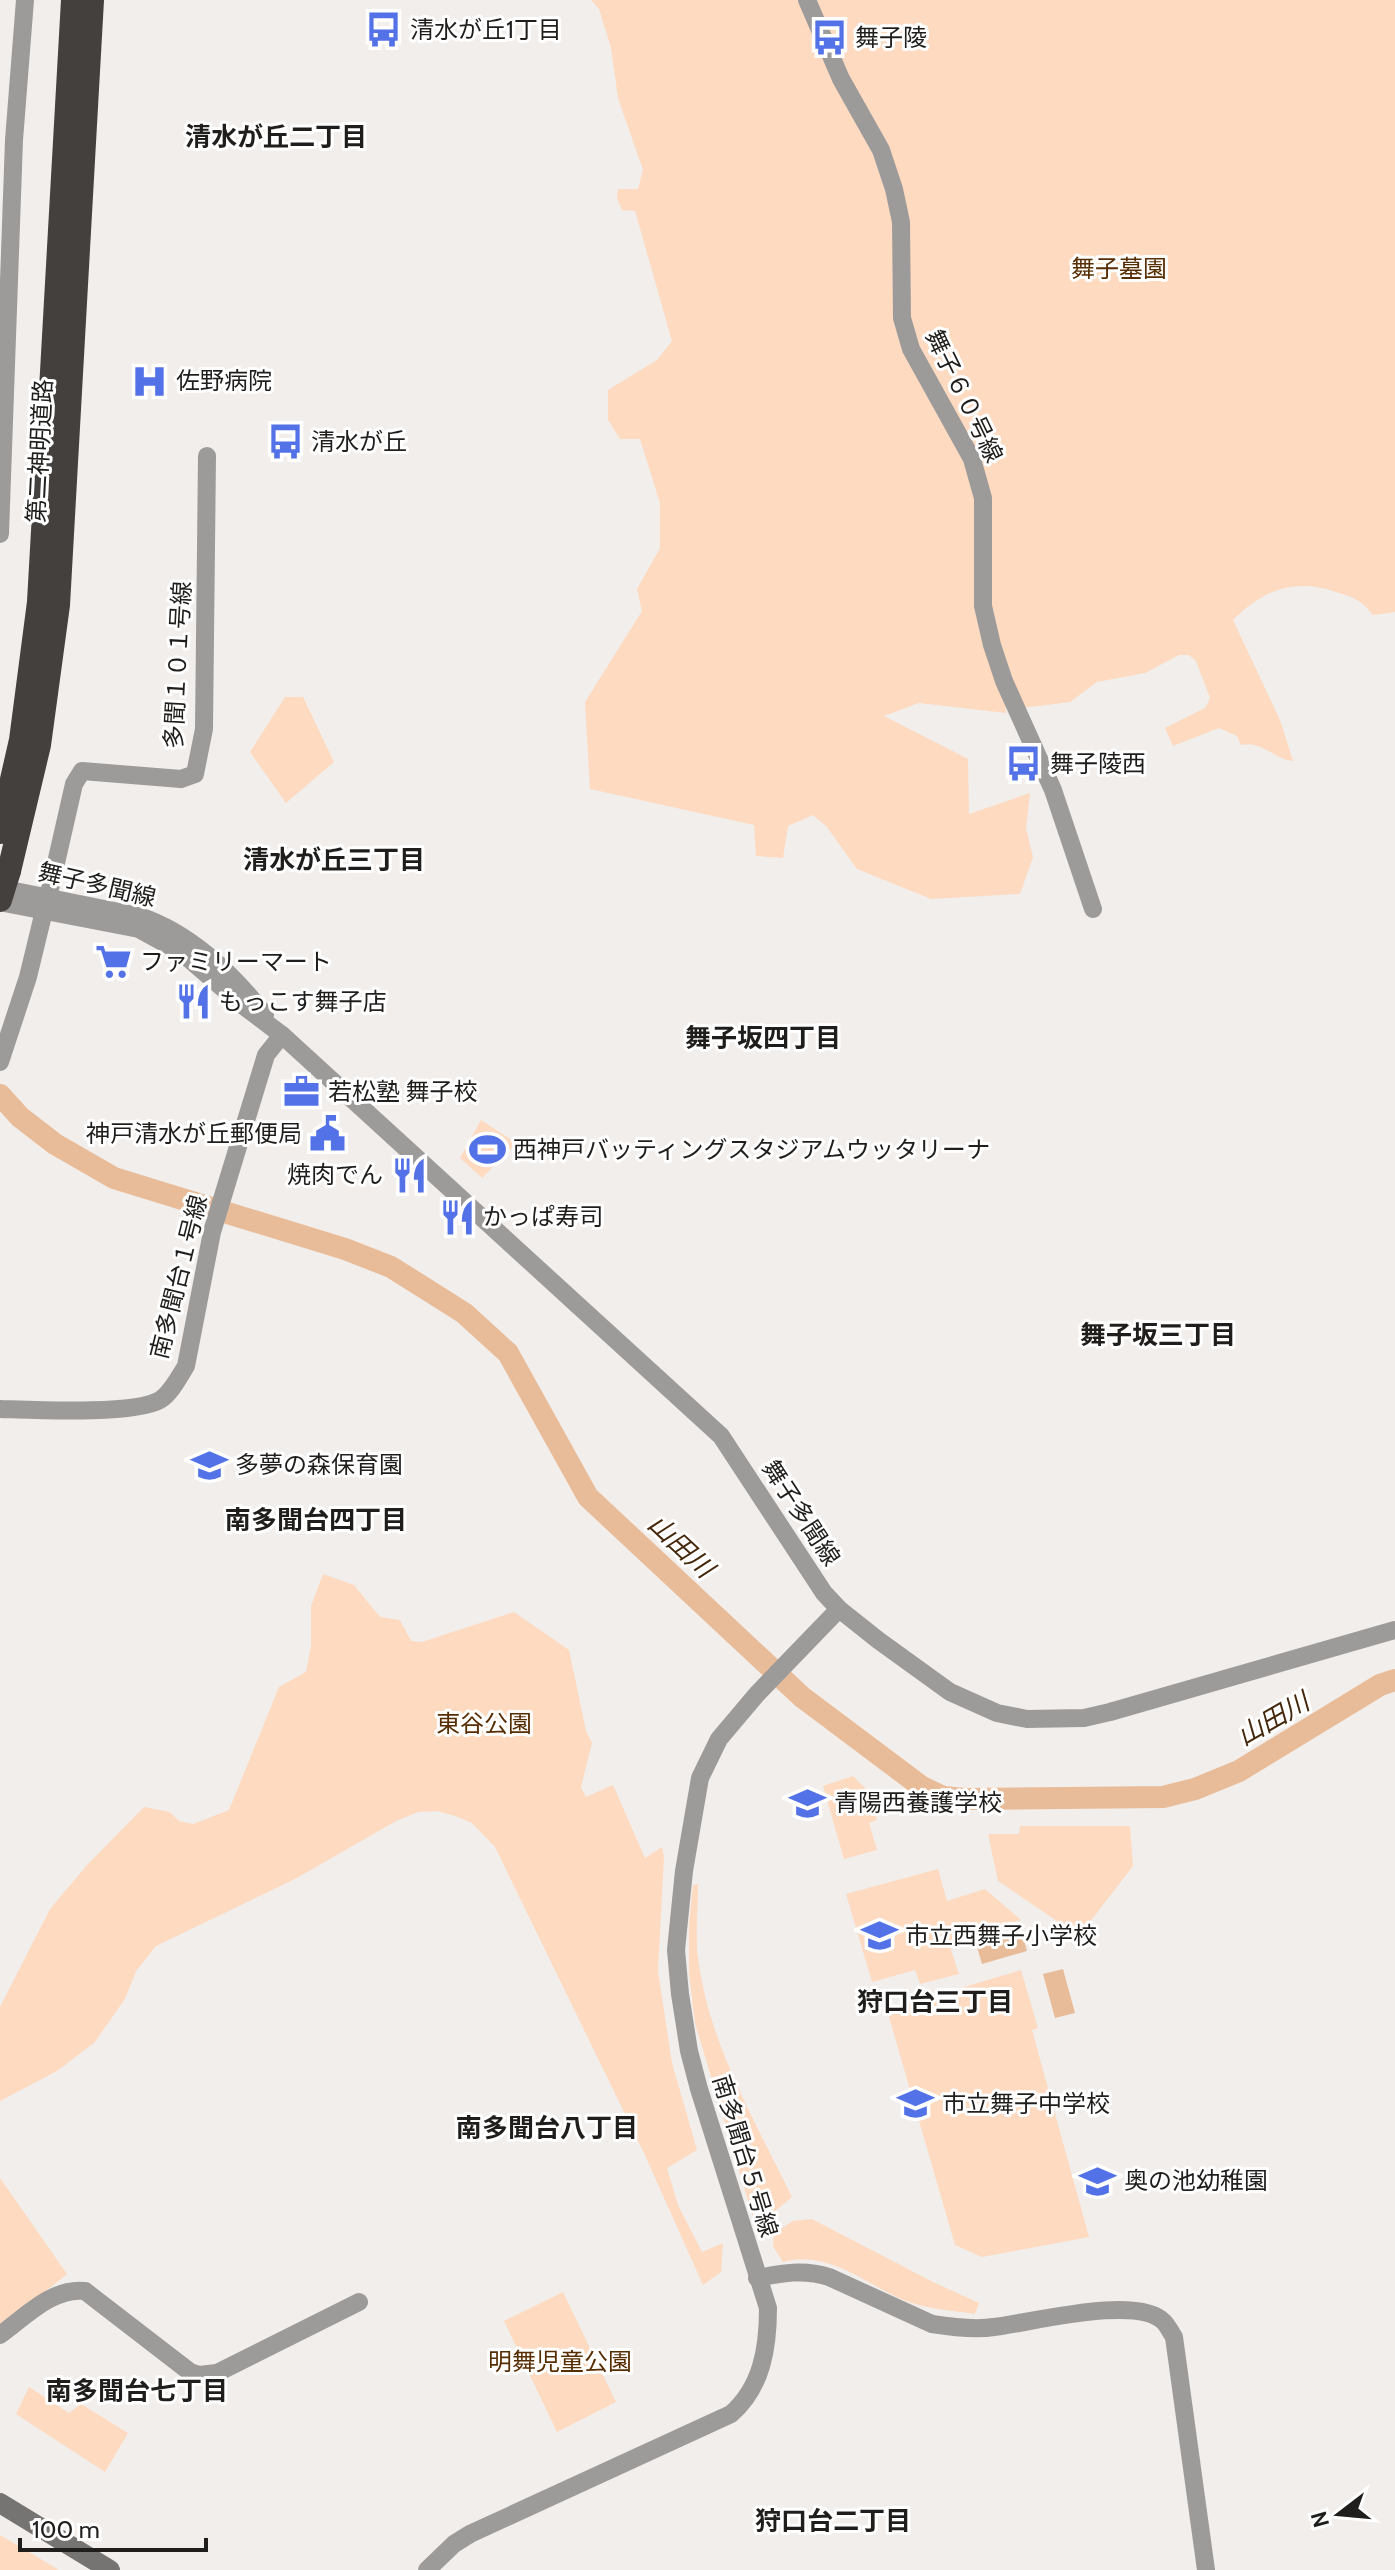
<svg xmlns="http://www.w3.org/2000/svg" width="1395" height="2570" viewBox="0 0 1395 2570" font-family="Cabin,'Noto Sans JP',sans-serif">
  <rect width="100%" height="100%" fill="#f2eeeb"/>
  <g fill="#fddac0">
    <path d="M 591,0 L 1395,0 L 1395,612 L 1373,615 C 1360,599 1355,598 1336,592 C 1295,578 1264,589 1233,620 L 1280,720 L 1293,761 C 1273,759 1262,740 1241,745 L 1237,736 L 1219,728 L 1173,746 L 1165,728 L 1205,708 L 1210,698 L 1196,661 L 1189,655 L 1179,655 L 1145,673 L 1097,682 L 1070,702 L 1022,708 L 1005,692 L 1006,713 L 919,703 L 884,716 L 968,759 L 969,814 L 1030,793 L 1026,828 L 1033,857 L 1020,894 L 931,899 L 857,869 L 827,827 L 813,815 L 788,826 L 783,858 L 756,856 L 754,825 L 590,789 L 585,702 L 642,611 L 637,589 L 660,548 L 660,503 L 640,439 L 620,439 L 608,420 L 608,390 L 657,360 L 672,341 L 635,211 L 622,210 L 617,198 L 618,189 L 638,189 L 643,170 L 618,98 L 611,48 L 599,9 Z"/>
    <polygon points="285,697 303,697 334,762 286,803 250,752"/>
    <polygon points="481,1120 516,1143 482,1178 460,1158"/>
    <polygon points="323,1574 354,1585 380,1617 400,1620 411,1641 422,1642 514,1612 569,1650 586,1731 592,1743 581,1787 586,1797 613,1785 645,1858 662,1847 664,1856 658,1971 672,2063 697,2150 667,2168 678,2205 702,2252 723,2243 721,2272 703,2285 643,2151 495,1847 472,1823 455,1816 437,1811 418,1812 396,1821 295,1879 156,1946 136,1971 125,1999 94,2043 57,2071 0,2101 0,2007 50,1909 89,1863 144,1807 170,1812 179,1821 193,1824 229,1810 279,1687 306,1672 311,1646 311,1606"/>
    <polygon points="853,1776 869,1792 877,1820 869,1823 877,1850 844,1859 823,1786"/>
    <polygon points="1020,1826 1130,1826 1133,1866 1079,1936 998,1881 988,1834 1019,1834"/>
    <polygon points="938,1869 947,1901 985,1889 1021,1920 948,1941 959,1974 920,1984 915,1970 872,1982 846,1894"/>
    <path d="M 698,1884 C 698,1908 695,1934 698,1958 C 709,2044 755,2121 792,2197 L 756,2227 L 695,2023 L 689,1972 L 689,1925 L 693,1885 Z"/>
    <polygon points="1021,1970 1038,2028 1032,2030 1089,2237 982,2257 955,2245 887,2010"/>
    <polygon points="0,2178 67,2274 0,2328"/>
    <path d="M 812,2219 L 931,2281 L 979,2303 L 975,2314 C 950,2310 924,2309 901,2299 C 863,2282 827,2250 783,2262 L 773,2246 L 774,2233 L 793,2221 Z"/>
    <polygon points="563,2292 616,2402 557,2432 504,2321"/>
    <polygon points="29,2387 69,2413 81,2404 128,2433 105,2472 16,2414"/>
    <polygon points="0,2535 59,2570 0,2570"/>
  </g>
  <g fill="#e9bc99">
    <polygon points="1022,1933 1027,1951 982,1964 977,1947"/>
    <polygon points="1063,1969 1075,2013 1055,2018 1043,1974"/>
  </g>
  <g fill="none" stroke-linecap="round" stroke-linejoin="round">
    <polyline stroke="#e9bc99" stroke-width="22" points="0,1095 20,1117 55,1144 114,1178 345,1249 391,1267 464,1313 508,1353 588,1497 802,1697 922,1787 943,1797 965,1799 1163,1797 1195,1789 1239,1771 1380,1685 1395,1680"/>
    <g stroke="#9d9b9a" stroke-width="18">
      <polyline points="807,0 841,79 881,150 894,189 901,222 902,318 911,349 972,459 983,498 983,606 992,645 1004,681 1053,790 1093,909"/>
      <polyline points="0,534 14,140 25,0"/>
      <path d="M 0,888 L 139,916 C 189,932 233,974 265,1015"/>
      <polyline points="48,898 74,784 82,771 181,779 195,774 204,729 207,456"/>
      <polyline points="0,902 139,929 181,952 241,1004 282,1035 721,1436 824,1593 839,1609 878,1640 950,1692 997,1713 1027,1719 1084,1718 1110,1712 1395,1630"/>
      <polyline points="0,1062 28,977 44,911"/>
      <path d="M 0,1409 C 34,1410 134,1415 160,1400 C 171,1393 179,1377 186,1366 L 212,1232 L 266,1055 L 282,1035"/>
      <path d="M 757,2278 C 783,2273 804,2269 829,2277 L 932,2324 C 951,2327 974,2330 994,2327 C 1030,2323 1138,2294 1164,2322 C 1168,2326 1171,2333 1174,2337 L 1206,2570"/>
      <path d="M 0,2335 C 25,2317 53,2287 85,2291 L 190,2372 L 199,2375 L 217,2373 L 359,2302"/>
      <path d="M 427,2570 L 454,2544 L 470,2534 L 731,2414 C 762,2387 768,2348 768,2308 L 699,2089 L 689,2051 L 680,1994 L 676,1950 L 684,1871 L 700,1778 L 719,1739 L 757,1694 L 839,1609"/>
    </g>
    <polyline stroke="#767472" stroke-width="20" points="0,2503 110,2570"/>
    <g stroke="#43403e" stroke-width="24">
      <polyline points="0,832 21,740 39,602 73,0"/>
      <polyline points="9,871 39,745 58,605 92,0"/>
    </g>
    <polyline stroke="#43403e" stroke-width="24" points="0,900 9,871"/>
  </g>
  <defs>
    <symbol id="bus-bare" viewBox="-9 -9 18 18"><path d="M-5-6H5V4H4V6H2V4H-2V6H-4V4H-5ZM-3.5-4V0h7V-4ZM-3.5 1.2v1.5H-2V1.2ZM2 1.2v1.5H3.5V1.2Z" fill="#5472e7" stroke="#fff" stroke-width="2.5" paint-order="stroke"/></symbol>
    <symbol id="hospital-bare" viewBox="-9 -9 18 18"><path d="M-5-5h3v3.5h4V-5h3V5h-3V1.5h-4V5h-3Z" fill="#5472e7" stroke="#fff" stroke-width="2.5" paint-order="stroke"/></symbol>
    <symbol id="supermarket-bare" viewBox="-9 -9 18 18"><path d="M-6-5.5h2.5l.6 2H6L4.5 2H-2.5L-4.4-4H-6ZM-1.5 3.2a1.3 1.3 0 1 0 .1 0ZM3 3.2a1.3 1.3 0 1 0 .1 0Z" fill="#5472e7" stroke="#fff" stroke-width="2.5" paint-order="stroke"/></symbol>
    <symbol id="restaurant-bare" viewBox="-9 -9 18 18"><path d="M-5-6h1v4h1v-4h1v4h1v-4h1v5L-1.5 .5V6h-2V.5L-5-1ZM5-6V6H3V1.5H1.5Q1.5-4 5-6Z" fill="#5472e7" stroke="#fff" stroke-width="2.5" paint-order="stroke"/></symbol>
    <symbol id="office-bare" viewBox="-9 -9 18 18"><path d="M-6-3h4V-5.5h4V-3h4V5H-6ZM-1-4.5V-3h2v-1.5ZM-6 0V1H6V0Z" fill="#5472e7" stroke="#fff" stroke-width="2.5" paint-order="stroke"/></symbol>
    <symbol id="civic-bare" viewBox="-9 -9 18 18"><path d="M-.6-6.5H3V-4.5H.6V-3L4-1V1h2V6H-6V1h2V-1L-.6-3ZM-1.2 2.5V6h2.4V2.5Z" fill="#5472e7" stroke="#fff" stroke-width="2.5" paint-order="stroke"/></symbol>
    <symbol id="stadium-bare" viewBox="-9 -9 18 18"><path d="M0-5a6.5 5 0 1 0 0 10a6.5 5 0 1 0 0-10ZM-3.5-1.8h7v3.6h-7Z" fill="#5472e7" stroke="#fff" stroke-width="2.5" paint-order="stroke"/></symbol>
    <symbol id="school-bare" viewBox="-9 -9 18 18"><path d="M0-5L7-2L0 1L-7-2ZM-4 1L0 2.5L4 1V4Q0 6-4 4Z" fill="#5472e7" stroke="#fff" stroke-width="2.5" paint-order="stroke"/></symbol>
  </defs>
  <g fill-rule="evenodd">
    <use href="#bus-bare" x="358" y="4" width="51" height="51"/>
    <use href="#bus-bare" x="804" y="12" width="51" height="51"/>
    <use href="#hospital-bare" x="124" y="356" width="51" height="51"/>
    <use href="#bus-bare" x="260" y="416" width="51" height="51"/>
    <use href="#bus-bare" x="998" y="738" width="51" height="51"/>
    <use href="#supermarket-bare" x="88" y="936" width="51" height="51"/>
    <use href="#restaurant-bare" x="168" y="976" width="51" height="51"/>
    <use href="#office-bare" x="276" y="1066" width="51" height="51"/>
    <use href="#civic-bare" x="302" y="1108" width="51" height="51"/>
    <use href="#stadium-bare" x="462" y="1124" width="51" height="51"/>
    <use href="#restaurant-bare" x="384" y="1150" width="51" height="51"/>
    <use href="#restaurant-bare" x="432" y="1192" width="51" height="51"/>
    <use href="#school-bare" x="184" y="1440" width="51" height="51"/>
    <use href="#school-bare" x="782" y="1778" width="51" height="51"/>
    <use href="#school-bare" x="854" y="1910" width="51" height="51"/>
    <use href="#school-bare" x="890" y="2078" width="51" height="51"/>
    <use href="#school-bare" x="1072" y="2156" width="51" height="51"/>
  </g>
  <g text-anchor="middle" stroke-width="6" stroke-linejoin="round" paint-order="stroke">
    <g font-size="24" fill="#1f1e1c" stroke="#fff" text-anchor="start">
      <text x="410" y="38">清水が丘1丁目</text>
      <text x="855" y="46">舞子陵</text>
      <text x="176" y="389">佐野病院</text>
      <text x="311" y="450">清水が丘</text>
      <text x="1050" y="772">舞子陵西</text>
      <text x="140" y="970">ファミリーマート</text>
      <text x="219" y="1010">もっこす舞子店</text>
      <text x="328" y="1100">若松塾 舞子校</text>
      <text x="302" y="1142" text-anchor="end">神戸清水が丘郵便局</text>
      <text x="513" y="1158">西神戸バッティングスタジアムウッタリーナ</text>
      <text x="383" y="1183" text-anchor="end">焼肉でん</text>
      <text x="483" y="1225">かっぱ寿司</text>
      <text x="235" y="1473">多夢の森保育園</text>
      <text x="834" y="1811">青陽西養護学校</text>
      <text x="905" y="1944">市立西舞子小学校</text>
      <text x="942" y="2112">市立舞子中学校</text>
      <text x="1124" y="2189">奥の池幼稚園</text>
    </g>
    <g font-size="24" fill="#572d02" stroke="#fff">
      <text x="1119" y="277">舞子墓園</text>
      <text x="484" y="1732">東谷公園</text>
      <text x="560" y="2370">明舞児童公園</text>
    </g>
    <g font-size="24" fill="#1f1e1c" stroke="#fff">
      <text transform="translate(964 396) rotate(64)" y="8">舞子６０号線</text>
      <text transform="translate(40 451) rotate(-87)" y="8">第二神明道路</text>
      <text transform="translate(178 665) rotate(-87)" y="8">多聞１０１号線</text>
      <text transform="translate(97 885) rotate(13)" y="8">舞子多聞線</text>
      <text transform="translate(179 1277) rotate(-76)" y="8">南多聞台１号線</text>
      <text transform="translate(801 1513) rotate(57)" y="8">舞子多聞線</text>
      <text transform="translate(745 2156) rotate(73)" y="8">南多聞台５号線</text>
    </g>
    <g font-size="26" font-weight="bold" fill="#1f1e1c" stroke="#fff">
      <text x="276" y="146">清水が丘二丁目</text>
      <text x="334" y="869">清水が丘三丁目</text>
      <text x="763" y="1047">舞子坂四丁目</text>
      <text x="1158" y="1344">舞子坂三丁目</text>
      <text x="316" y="1529">南多聞台四丁目</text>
      <text x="935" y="2011">狩口台三丁目</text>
      <text x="547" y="2137">南多聞台八丁目</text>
      <text x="137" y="2400">南多聞台七丁目</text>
      <text x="833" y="2530">狩口台二丁目</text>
    </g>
    <g font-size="26" font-style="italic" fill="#45270b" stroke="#fff">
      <text transform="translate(681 1546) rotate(43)" y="9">山田川</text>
      <text transform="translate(1273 1719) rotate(-30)" y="9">山田川</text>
    </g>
  </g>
  <g transform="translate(1339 2514) rotate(254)" stroke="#ffffff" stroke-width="6" paint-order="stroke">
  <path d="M0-6L14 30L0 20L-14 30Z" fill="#1f1e1c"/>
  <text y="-12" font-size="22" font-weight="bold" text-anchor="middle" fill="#1f1e1c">N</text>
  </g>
  <path d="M20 2538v12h186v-12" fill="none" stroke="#1f1e1c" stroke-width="4"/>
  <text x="32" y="2538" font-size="24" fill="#1f1e1c" stroke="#ffffff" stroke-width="6" paint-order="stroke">100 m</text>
</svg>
